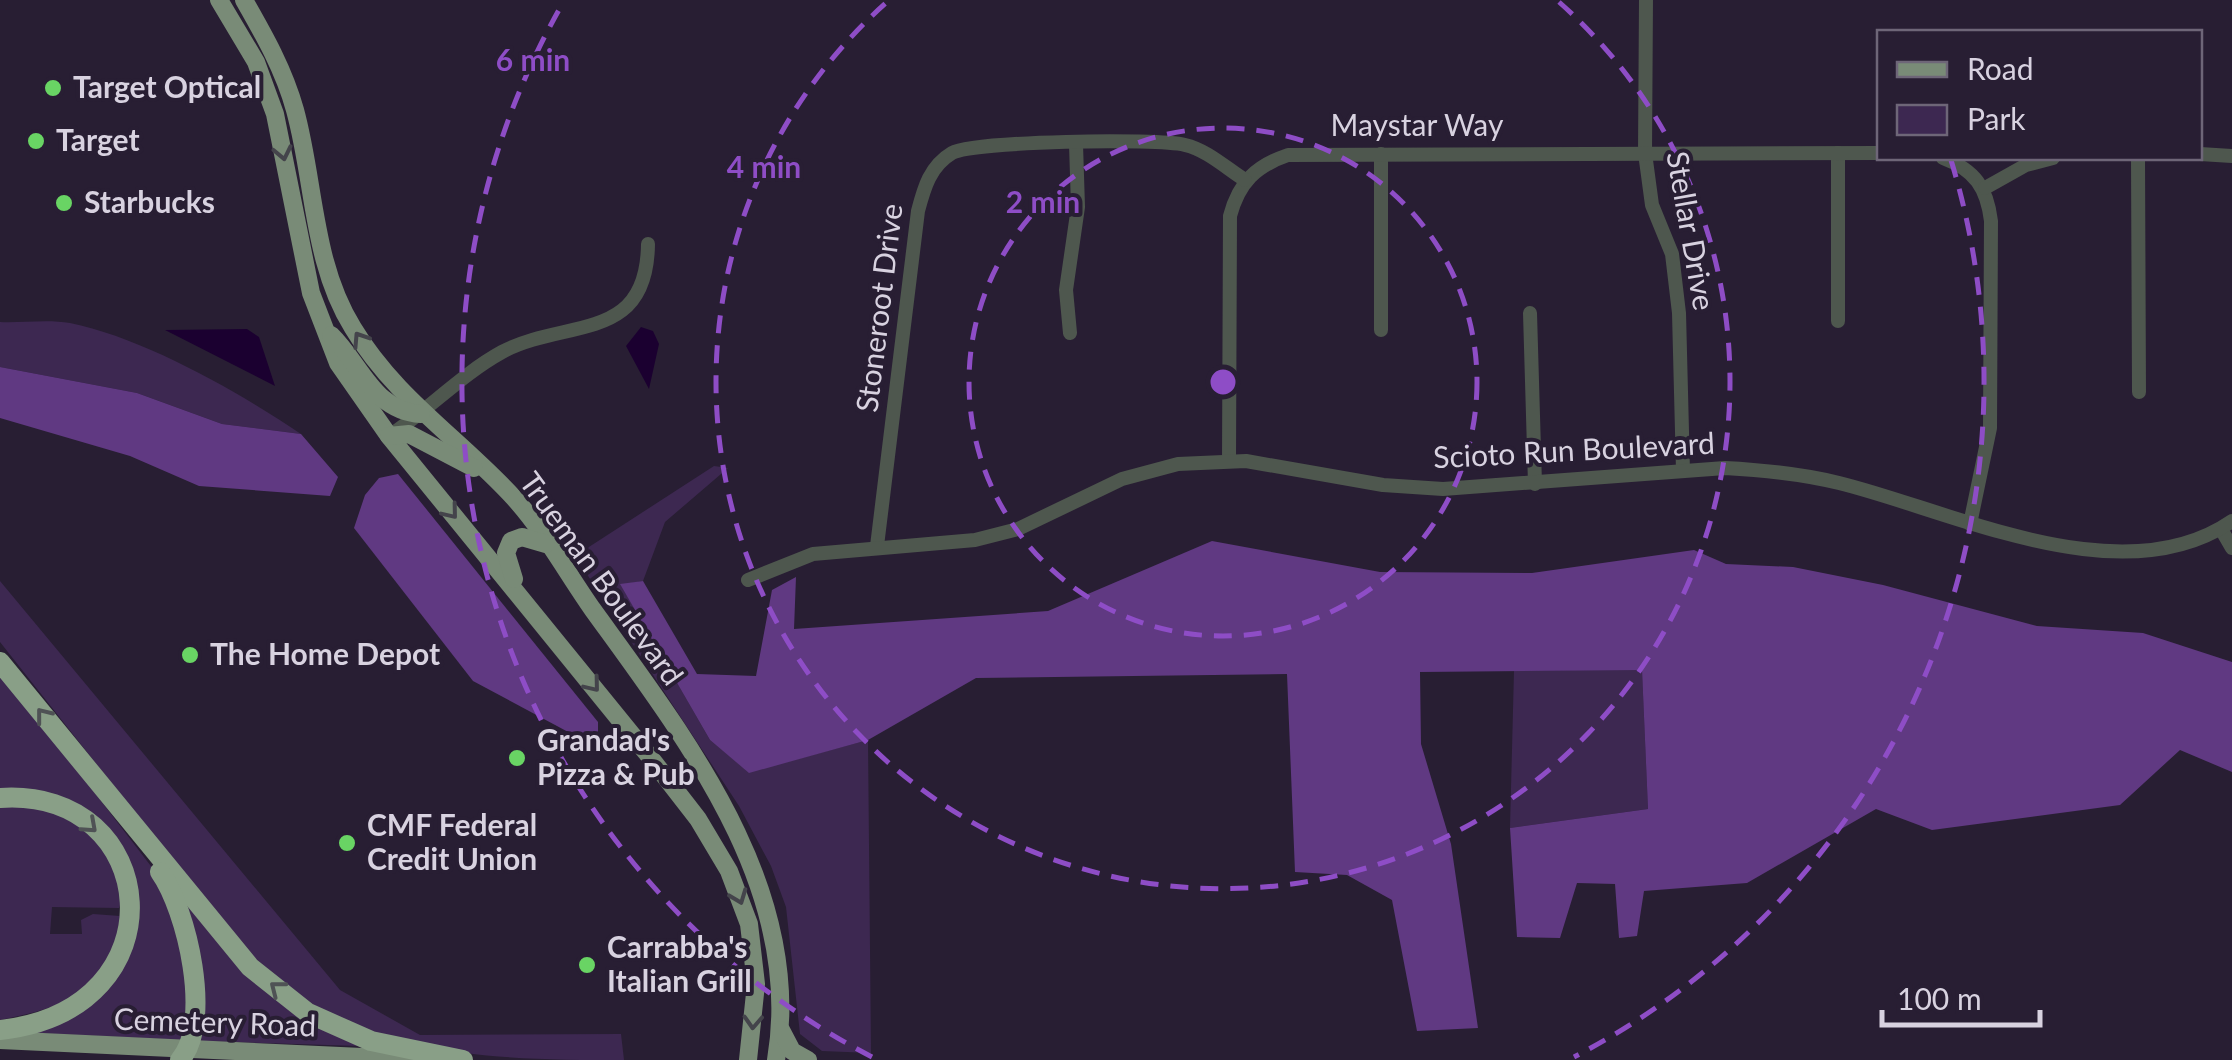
<svg xmlns="http://www.w3.org/2000/svg" width="2232" height="1060" viewBox="0 0 2232 1060" font-family="Lato,sans-serif">
  <rect width="100%" height="100%" fill="#281e33"/>
  <g fill="#3d2851">
    <path d="M 0,322 C 22,323 48,319 70,323 C 144,338 239,392 301,434 L 222,424 L 137,393 L 0,367 Z"/>
    <polygon points="714,466 728,468 665,522 643,581 621,585 710,740 749,772 868,740 871,1053 822,1051 800,1034 786,907 771,866 739,806 575,556"/>
    <path d="M 0,581 L 340,990 L 420,1035 L 621,1034 L 624,1060 C 516,1060 397,1059 302,1000 C 276,984 255,960 234,938 L 0,642 Z"/>
    <path d="M 0,669 L 160,878 C 182,926 193,988 182,1040 L 34,1033 L 32,1029 C 65,1020 86,1008 111,986 L 126,863 L 53,796 L 0,792 Z"/>
    <polygon points="1642,669 1648,809 1510,828 1514,671"/>
    <path d="M 0,805 C 14,806 33,804 47,809 C 81,821 134,867 119,908 L 52,907 L 50,934 L 82,934 L 81,920 L 93,914 L 120,916 C 123,927 118,935 114,946 C 91,1000 54,1009 0,1020 Z"/>
    <polygon points="177,881 252,973 360,1046 199,1041"/>
  </g>
  <g fill="#603982">
    <polygon points="0,367 137,393 222,424 301,434 338,477 330,496 199,486 130,456 0,418"/>
    <polygon points="398,474 598,722 598,748 473,681 354,528 365,495 379,478"/>
    <polygon points="1212,541 1380,572 1532,573 1694,550 1726,564 1793,567 1883,585 2037,626 2143,633 2232,662 2232,772 2180,750 2120,805 1932,830 1876,809 1747,883 1644,891 1637,936 1619,938 1615,884 1577,883 1560,938 1517,937 1510,828 1648,809 1642,670 1420,672 1421,744 1451,844 1478,1028 1417,1031 1392,900 1347,875 1295,872 1287,674 976,678 868,740 749,773 710,740 620,584 643,581 697,674 756,676 772,590 796,577 794,629 1048,611"/>
  </g>
  <g fill="#1b0030">
    <polygon points="641,327 653,331 659,344 649,389 626,346"/>
    <polygon points="247,329 259,337 275,386 165,330"/>
  </g>
  <g fill="none" stroke-linecap="round" stroke-linejoin="round">
    <g stroke="#4e574e" stroke-width="14">
      <polyline points="1646,0 1645,153 1652,205 1672,254 1679,313 1683,471"/>
      <polyline points="2200,154 2232,156"/>
      <path d="M 1943,158 C 1975,170 1987,188 1991,221 L 1990,428 L 1970,524"/>
      <polyline points="2138,158 2139,392"/>
      <polyline points="1985,188 2026,165 2053,158"/>
      <polyline points="1530,313 1535,484"/>
      <polyline points="1838,321 1838,153"/>
      <polyline points="1381,330 1381,154"/>
      <polyline points="1070,333 1066,290 1078,207 1076,144"/>
      <path d="M 389,436 C 428,410 462,374 502,352 C 566,318 647,344 648,244"/>
      <path d="M 1229,460 L 1230,216 C 1239,182 1256,166 1288,155 L 1880,153"/>
      <polyline points="2221,529 2232,548"/>
      <path d="M 877,546 L 918,211 C 924,188 930,166 952,153 C 973,141 1157,138 1185,145 C 1207,150 1226,168 1245,180"/>
      <path d="M 748,580 L 813,554 L 975,540 L 1018,529 L 1122,479 L 1178,464 L 1246,461 L 1383,485 L 1443,489 L 1725,468 C 1763,470 1803,474 1839,483 C 1953,511 2122,597 2232,521"/>
    </g>
    <g stroke="#798b77" stroke-width="18">
      <polyline points="219,0 256,62 275,114 311,293 338,363 389,436 646,752 698,819 729,871 749,924 756,984 748,1060"/>
      <path d="M 244,0 C 264,35 284,70 295,110 C 315,183 312,262 353,328 C 395,398 460,439 514,498 C 544,531 567,573 593,610 C 687,740 805,890 776,1060"/>
      <path d="M 331,335 C 361,364 373,411 421,414"/>
      <polyline points="389,436 409,434 474,468"/>
      <polyline points="514,579 506,553 511,541 522,537 546,544"/>
      <polyline points="781,1030 792,1051 808,1060"/>
      <polyline points="0,1040 427,1060"/>
    </g>
    <g stroke="#899f87" stroke-width="20">
      <polyline points="0,662 250,967 308,1013 371,1041 463,1060"/>
      <path d="M 0,798 C 162,787 184,1010 0,1030"/>
      <path d="M 160,872 C 187,910 213,1022 180,1060"/>
    </g>
  </g>
  <defs><path id="oneway-chevron" d="M-2-3.5L2.5 0L-2 3.5" fill="none" stroke-width="1.6" stroke-linecap="round" stroke-linejoin="round" transform="scale(2.5)"/></defs>
  <g stroke="#44444b">
    <use href="#oneway-chevron" transform="translate(283 153) rotate(78)"/>
    <use href="#oneway-chevron" transform="translate(360 339) rotate(-123)"/>
    <use href="#oneway-chevron" transform="translate(451 512) rotate(51)"/>
    <use href="#oneway-chevron" transform="translate(593 685) rotate(51)"/>
    <use href="#oneway-chevron" transform="translate(739 897) rotate(69)"/>
    <use href="#oneway-chevron" transform="translate(753 1022) rotate(93)"/>
  </g>
  <g stroke="#4f5255">
    <use href="#oneway-chevron" transform="translate(43 715) rotate(-128)"/>
    <use href="#oneway-chevron" transform="translate(90 826) rotate(42)"/>
    <use href="#oneway-chevron" transform="translate(277 988) rotate(-142)"/>
  </g>
  <g fill="none" stroke="#8e4dc6" stroke-width="5" stroke-dasharray="18 12">
    <circle cx="1223" cy="382" r="254"/>
    <path d="M1559 2A507 507 0 1 1 887 2"/>
    <path d="M872 1057A761 761 0 0 1 564 1M1951 160A761 761 0 0 1 1574 1057"/>
  </g>
  <g fill="#69d464" stroke="#281e33" stroke-width="4">
    <circle cx="53" cy="88" r="10"/>
    <circle cx="36" cy="141" r="10"/>
    <circle cx="64" cy="203" r="10"/>
    <circle cx="190" cy="655" r="10"/>
    <circle cx="517" cy="758" r="10"/>
    <circle cx="347" cy="843" r="10"/>
    <circle cx="587" cy="965" r="10"/>
  </g>
  <g text-anchor="middle" stroke-width="8" stroke-linejoin="round" paint-order="stroke">
    <g font-size="30" font-weight="bold" fill="#d8d2e0" stroke="#281e33" text-anchor="start">
      <text x="73" y="98">Target Optical</text>
      <text x="56" y="151">Target</text>
      <text x="84" y="213">Starbucks</text>
      <text x="210" y="665">The Home Depot</text>
      <text x="537" y="751">Grandad's<tspan x="537" dy="34">Pizza &amp; Pub</tspan></text>
      <text x="367" y="836">CMF Federal<tspan x="367" dy="34">Credit Union</tspan></text>
      <text x="607" y="958">Carrabba's<tspan x="607" dy="34">Italian Grill</tspan></text>
    </g>
    <g font-size="30" fill="#d8d2e0" stroke="#281e33">
      <text x="1417" y="136">Maystar Way</text>
      <text transform="translate(1690 231) rotate(80)" y="10">Stellar Drive</text>
      <text transform="translate(880 308) rotate(-83)" y="10">Stoneroot Drive</text>
      <text transform="translate(1574 451) rotate(-3)" y="10">Scioto Run Boulevard</text>
      <text transform="translate(601 579) rotate(54)" y="10">Trueman Boulevard</text>
      <text transform="translate(215 1023) rotate(2)" y="10">Cemetery Road</text>
    </g>
  </g>
  <circle cx="1223" cy="382" r="15" fill="#8e4dc6" stroke="#281e33" stroke-width="5"/>
  <g font-size="30" text-anchor="middle" font-weight="bold" fill="#8e4dc6" stroke="#281e33" stroke-width="8" stroke-linejoin="round" paint-order="stroke">
    <text x="533" y="71">6 min</text>
    <text x="764" y="178">4 min</text>
    <text x="1043" y="213">2 min</text>
  </g>
  <rect x="1877" y="30" width="325" height="130" fill="#281e33" stroke="#6e6678" stroke-width="2.5"/>
  <rect x="1897" y="62" width="50" height="15" fill="#798b77" stroke="#6e6678" stroke-width="2.5"/>
  <text x="1967" y="80" font-size="30" fill="#d8d2e0">Road</text>
  <rect x="1897" y="105" width="50" height="30" fill="#3d2851" stroke="#6e6678" stroke-width="2.5"/>
  <text x="1967" y="130" font-size="30" fill="#d8d2e0">Park</text>
  <path d="M1882 1010v15h158v-15" fill="none" stroke="#d8d2e0" stroke-width="5"/>
  <text x="1897" y="1010" font-size="30" fill="#d8d2e0" stroke="#281e33" stroke-width="8" paint-order="stroke">100 m</text>
</svg>
